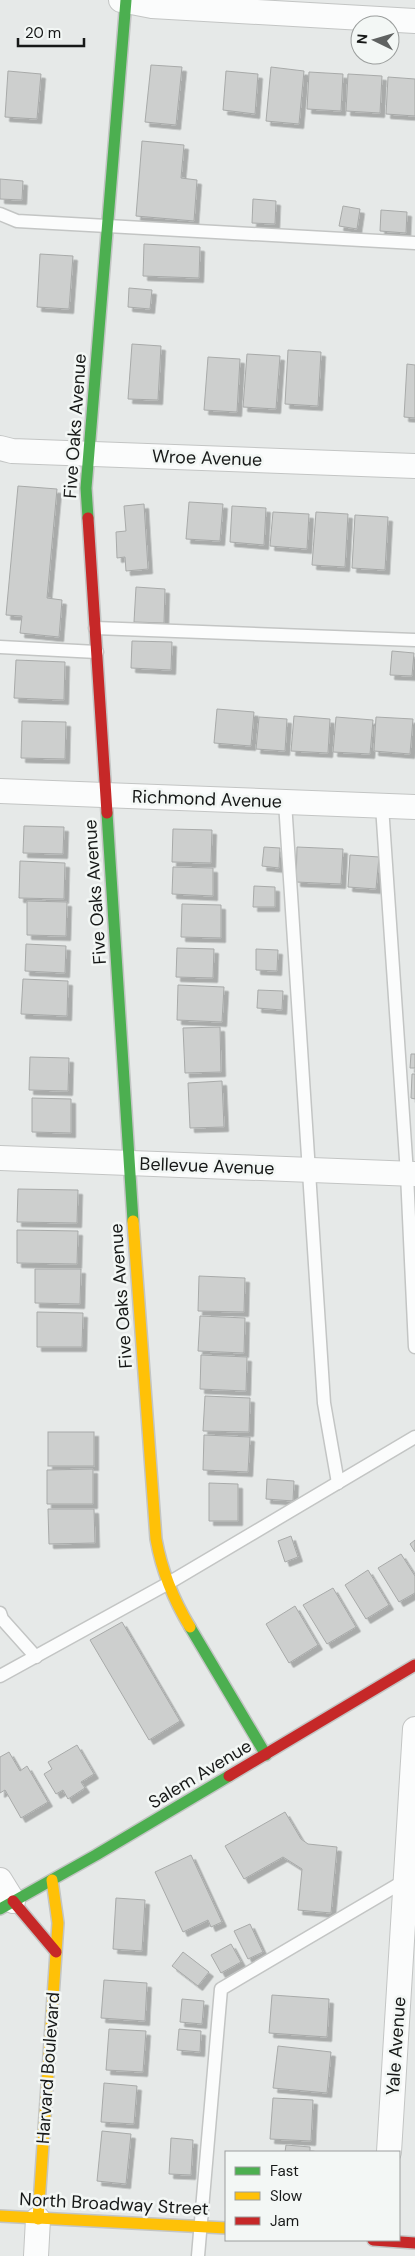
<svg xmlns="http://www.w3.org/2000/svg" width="415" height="2256" viewBox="0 0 415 2256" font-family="'DM Sans',sans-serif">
  <defs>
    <filter id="shadow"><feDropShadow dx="4.5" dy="4.5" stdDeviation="0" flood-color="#0004"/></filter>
  </defs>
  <rect width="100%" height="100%" fill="#e6e9e8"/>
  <g fill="#cdcfce" stroke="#a8aaa9" filter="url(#shadow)">
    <polygon points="151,65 182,67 176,125 145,122"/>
    <polygon points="271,67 304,71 299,124 266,121"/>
    <polygon points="8,71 41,74 37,119 5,117"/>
    <polygon points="226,71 258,74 255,114 223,110"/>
    <polygon points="309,72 343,74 341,111 307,109"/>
    <polygon points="348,74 382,76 380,113 346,111"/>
    <polygon points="388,77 415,79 415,116 386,114"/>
    <polygon points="142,141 184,145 181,178 197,180 194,221 136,216"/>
    <polygon points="0,179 23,181 22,200 0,199"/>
    <polygon points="253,199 276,201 275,224 252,223"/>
    <polygon points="343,206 360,209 357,229 339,226"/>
    <polygon points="381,210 407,212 406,233 380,231"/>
    <polygon points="144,244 200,247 199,278 143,276"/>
    <polygon points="40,254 73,256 69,309 37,307"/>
    <polygon points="129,288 152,290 150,309 128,307"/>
    <polygon points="132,344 161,346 158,400 128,399"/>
    <polygon points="288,350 321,352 318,406 285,404"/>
    <polygon points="247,354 280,356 276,409 243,407"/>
    <polygon points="208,357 240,359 237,412 204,410"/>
    <polygon points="407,364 415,365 415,418 404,417"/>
    <polygon points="18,486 57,489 47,598 62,600 59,637 20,633 22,616 6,615"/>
    <polygon points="189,502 223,504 220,541 186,539"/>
    <polygon points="144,504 148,569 126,571 125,557 117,558 116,532 126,531 124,506"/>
    <polygon points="232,506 266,508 264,545 230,542"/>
    <polygon points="273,512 309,514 307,549 270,546"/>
    <polygon points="316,512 348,514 345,567 312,565"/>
    <polygon points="355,515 388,517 385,570 352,568"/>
    <polygon points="136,587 165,589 164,623 134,622"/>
    <polygon points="132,641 172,642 171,670 131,668"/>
    <polygon points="392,651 414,653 412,676 390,675"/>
    <polygon points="16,660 65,662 64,700 14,698"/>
    <polygon points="217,709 254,712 251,746 214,743"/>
    <polygon points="294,716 330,719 328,753 291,751"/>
    <polygon points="259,717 287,719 285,751 256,749"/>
    <polygon points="336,717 373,720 370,754 333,752"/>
    <polygon points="376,717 413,719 410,754 374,751"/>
    <polygon points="22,721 66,722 65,759 21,758"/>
    <polygon points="24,826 64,827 63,854 23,853"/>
    <polygon points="173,829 212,830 211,863 172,862"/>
    <polygon points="264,847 280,848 279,868 262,866"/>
    <polygon points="297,847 343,849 341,884 296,882"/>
    <polygon points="350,855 379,857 376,889 348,887"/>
    <polygon points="20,861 65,863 64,899 19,898"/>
    <polygon points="173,867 213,868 213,896 172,894"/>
    <polygon points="254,886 275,887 275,907 253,907"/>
    <polygon points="27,901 67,902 66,936 27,935"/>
    <polygon points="182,904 221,905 221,938 181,937"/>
    <polygon points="26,944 66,946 65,973 25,971"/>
    <polygon points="177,948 214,949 213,978 176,977"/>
    <polygon points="256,949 278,950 277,971 256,970"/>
    <polygon points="23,979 68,981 67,1016 21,1014"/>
    <polygon points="178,985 224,987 222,1022 177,1020"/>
    <polygon points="258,990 283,991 282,1010 257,1008"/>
    <polygon points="220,1027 221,1072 185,1073 183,1028"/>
    <polygon points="411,1054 415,1054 415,1068 410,1068"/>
    <polygon points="30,1057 69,1058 68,1091 29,1090"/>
    <polygon points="412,1074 415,1074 415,1099 411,1098"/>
    <polygon points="222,1081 224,1127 190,1128 188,1083"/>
    <polygon points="32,1098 71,1099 71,1133 32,1132"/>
    <polygon points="18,1189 78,1190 77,1223 17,1222"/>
    <polygon points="17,1230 78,1231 77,1264 17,1263"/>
    <polygon points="35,1269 81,1269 80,1304 35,1303"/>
    <polygon points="199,1276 245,1278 244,1312 198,1311"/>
    <polygon points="37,1312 83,1313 82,1347 37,1347"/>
    <polygon points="200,1316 245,1318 244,1353 198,1351"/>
    <polygon points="201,1355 247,1357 246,1391 200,1389"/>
    <polygon points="205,1396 250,1398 249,1432 203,1431"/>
    <rect x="48" y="1432" width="46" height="34"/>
    <polygon points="204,1435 250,1437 248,1472 203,1470"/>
    <polygon points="93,1469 93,1504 47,1504 47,1470"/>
    <polygon points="267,1479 294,1481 293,1501 266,1499"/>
    <polygon points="209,1483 238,1484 238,1521 209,1521"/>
    <polygon points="48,1509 94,1509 95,1543 49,1544"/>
    <polygon points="291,1536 298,1557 285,1562 278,1541"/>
    <polygon points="415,1540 415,1552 410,1544"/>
    <polygon points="401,1554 415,1576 415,1593 399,1602 378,1568"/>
    <polygon points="368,1570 389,1605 366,1619 345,1585"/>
    <polygon points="333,1588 356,1627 327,1644 303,1605"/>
    <polygon points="295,1606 318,1645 289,1663 266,1624"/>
    <polygon points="122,1622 180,1721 149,1740 90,1640"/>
    <polygon points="77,1745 94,1774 81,1782 85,1788 68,1799 63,1790 56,1794 44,1774 52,1769 48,1762"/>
    <polygon points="9,1752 20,1771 27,1766 48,1802 21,1818 5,1790 0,1793 0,1757"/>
    <polygon points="285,1812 301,1839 308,1844 337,1847 331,1913 298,1910 302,1869 283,1857 244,1879 225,1846"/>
    <polygon points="191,1855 222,1922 211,1927 208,1920 183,1932 155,1872"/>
    <polygon points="116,1898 145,1900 142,1951 113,1949"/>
    <polygon points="250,1924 263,1952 248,1959 234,1931"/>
    <polygon points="231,1944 241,1962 221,1973 211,1955"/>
    <polygon points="183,1952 209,1972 198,1986 172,1966"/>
    <polygon points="104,1980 147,1983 145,2021 101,2018"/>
    <polygon points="272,1995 329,1999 327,2037 269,2033"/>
    <polygon points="182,1999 204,2001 202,2024 180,2022"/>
    <polygon points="109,2029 146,2031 143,2072 106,2070"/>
    <polygon points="179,2029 201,2031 200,2052 177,2050"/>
    <polygon points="278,2046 331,2052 327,2093 273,2088"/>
    <polygon points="104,2083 137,2086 134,2124 101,2122"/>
    <polygon points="273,2098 313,2100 311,2141 270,2139"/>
    <polygon points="102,2131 131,2134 126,2184 97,2181"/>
    <polygon points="171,2138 193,2140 191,2175 169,2174"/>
    <polygon points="286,2145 310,2147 310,2152 285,2152"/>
  </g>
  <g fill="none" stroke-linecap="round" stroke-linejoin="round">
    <defs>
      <g id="lane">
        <polyline points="0,214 17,221 415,243"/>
        <polyline points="95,628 415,640"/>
        <polyline points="0,647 97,652"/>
        <polyline points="285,802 324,1403 338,1483"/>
        <polyline points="382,806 407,1174 415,1347"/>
        <polyline points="0,1613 2,1619 36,1657"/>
        <polyline points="0,1676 167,1584 415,1437"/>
        <polyline points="198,2256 221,1989 406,1880"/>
      </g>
      <g id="street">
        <polyline points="121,0 152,6 415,21"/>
        <polyline points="0,448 12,451 415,466"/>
        <polyline points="0,791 415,807"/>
        <polyline points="0,1158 415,1174"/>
        <polyline points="0,1880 13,1901"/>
        <polyline points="389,2152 415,1729"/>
        <polyline points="36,2256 38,2219"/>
      </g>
      <g id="fast">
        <polyline points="88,518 86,488 126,0"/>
        <polyline points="107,813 133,1221"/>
        <polyline points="190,1627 266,1755"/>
        <polyline points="0,1909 96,1855 229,1776"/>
      </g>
      <g id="slow">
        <path d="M 133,1221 L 156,1539 C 162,1572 173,1599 190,1627"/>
        <polyline points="0,2216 226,2228"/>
        <polyline points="38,2219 58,1923 52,1880"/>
      </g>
      <g id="jam">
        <polyline points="88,518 107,813"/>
        <polyline points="229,1776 415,1665"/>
        <polyline points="13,1901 56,1952"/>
        <polyline points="373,2240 415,2243"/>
      </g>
    </defs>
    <use href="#lane" stroke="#c3c5c4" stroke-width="15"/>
    <use href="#street" stroke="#c3c5c4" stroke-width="26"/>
    <use href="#fast" stroke="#c3c5c4" stroke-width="14"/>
    <use href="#slow" stroke="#c3c5c4" stroke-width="14"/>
    <use href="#jam" stroke="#c3c5c4" stroke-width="14"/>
    <use href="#lane" stroke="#fbfcfc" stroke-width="12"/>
    <use href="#street" stroke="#fbfcfc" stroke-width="24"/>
    <use href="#fast" stroke="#4caf50" stroke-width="11"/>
    <use href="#slow" stroke="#ffc107" stroke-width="11"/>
    <use href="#jam" stroke="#c62828" stroke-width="11"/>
  </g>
  <g text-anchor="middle" stroke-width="5" stroke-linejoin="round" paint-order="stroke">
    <g font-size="18" fill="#171918" stroke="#f3f7f5">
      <text transform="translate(75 426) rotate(-86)" y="6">Five Oaks Avenue</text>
      <text transform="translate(207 458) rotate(2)" y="6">Wroe Avenue</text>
      <text transform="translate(207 799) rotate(2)" y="6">Richmond Avenue</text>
      <text transform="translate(95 892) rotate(-94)" y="6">Five Oaks Avenue</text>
      <text transform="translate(207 1166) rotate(2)" y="6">Bellevue Avenue</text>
      <text transform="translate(121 1296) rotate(-94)" y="6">Five Oaks Avenue</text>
      <text transform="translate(200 1774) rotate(-31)" y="6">Salem Avenue</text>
      <text transform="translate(396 2046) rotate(-86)" y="6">Yale Avenue</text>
      <text transform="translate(48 2068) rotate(-86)" y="6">Harvard Boulevard</text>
      <text transform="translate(114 2204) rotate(3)" y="6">North Broadway Street</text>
    </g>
  </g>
  <rect x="225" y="2151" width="175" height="90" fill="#f3f7f5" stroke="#9b9e9d"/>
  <rect x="235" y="2167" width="25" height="8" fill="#4caf50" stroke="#9b9e9d"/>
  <text x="270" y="2176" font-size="15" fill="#171918">Fast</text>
  <rect x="235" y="2192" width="25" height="8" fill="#ffc107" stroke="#9b9e9d"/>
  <text x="270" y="2201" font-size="15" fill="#171918">Slow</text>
  <rect x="235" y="2217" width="25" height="8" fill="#c62828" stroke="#9b9e9d"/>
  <text x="270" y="2226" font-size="15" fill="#171918">Jam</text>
  <g transform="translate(375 40) rotate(275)"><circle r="24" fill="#f3f7f5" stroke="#9b9e9d"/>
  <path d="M0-4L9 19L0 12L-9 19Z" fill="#5f6261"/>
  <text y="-8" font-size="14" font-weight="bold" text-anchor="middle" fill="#171918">N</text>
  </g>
  <path d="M18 38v8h66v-8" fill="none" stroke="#171918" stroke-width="2.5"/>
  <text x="25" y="38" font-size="15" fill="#171918" stroke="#f3f7f5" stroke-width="4" paint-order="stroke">20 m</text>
</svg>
